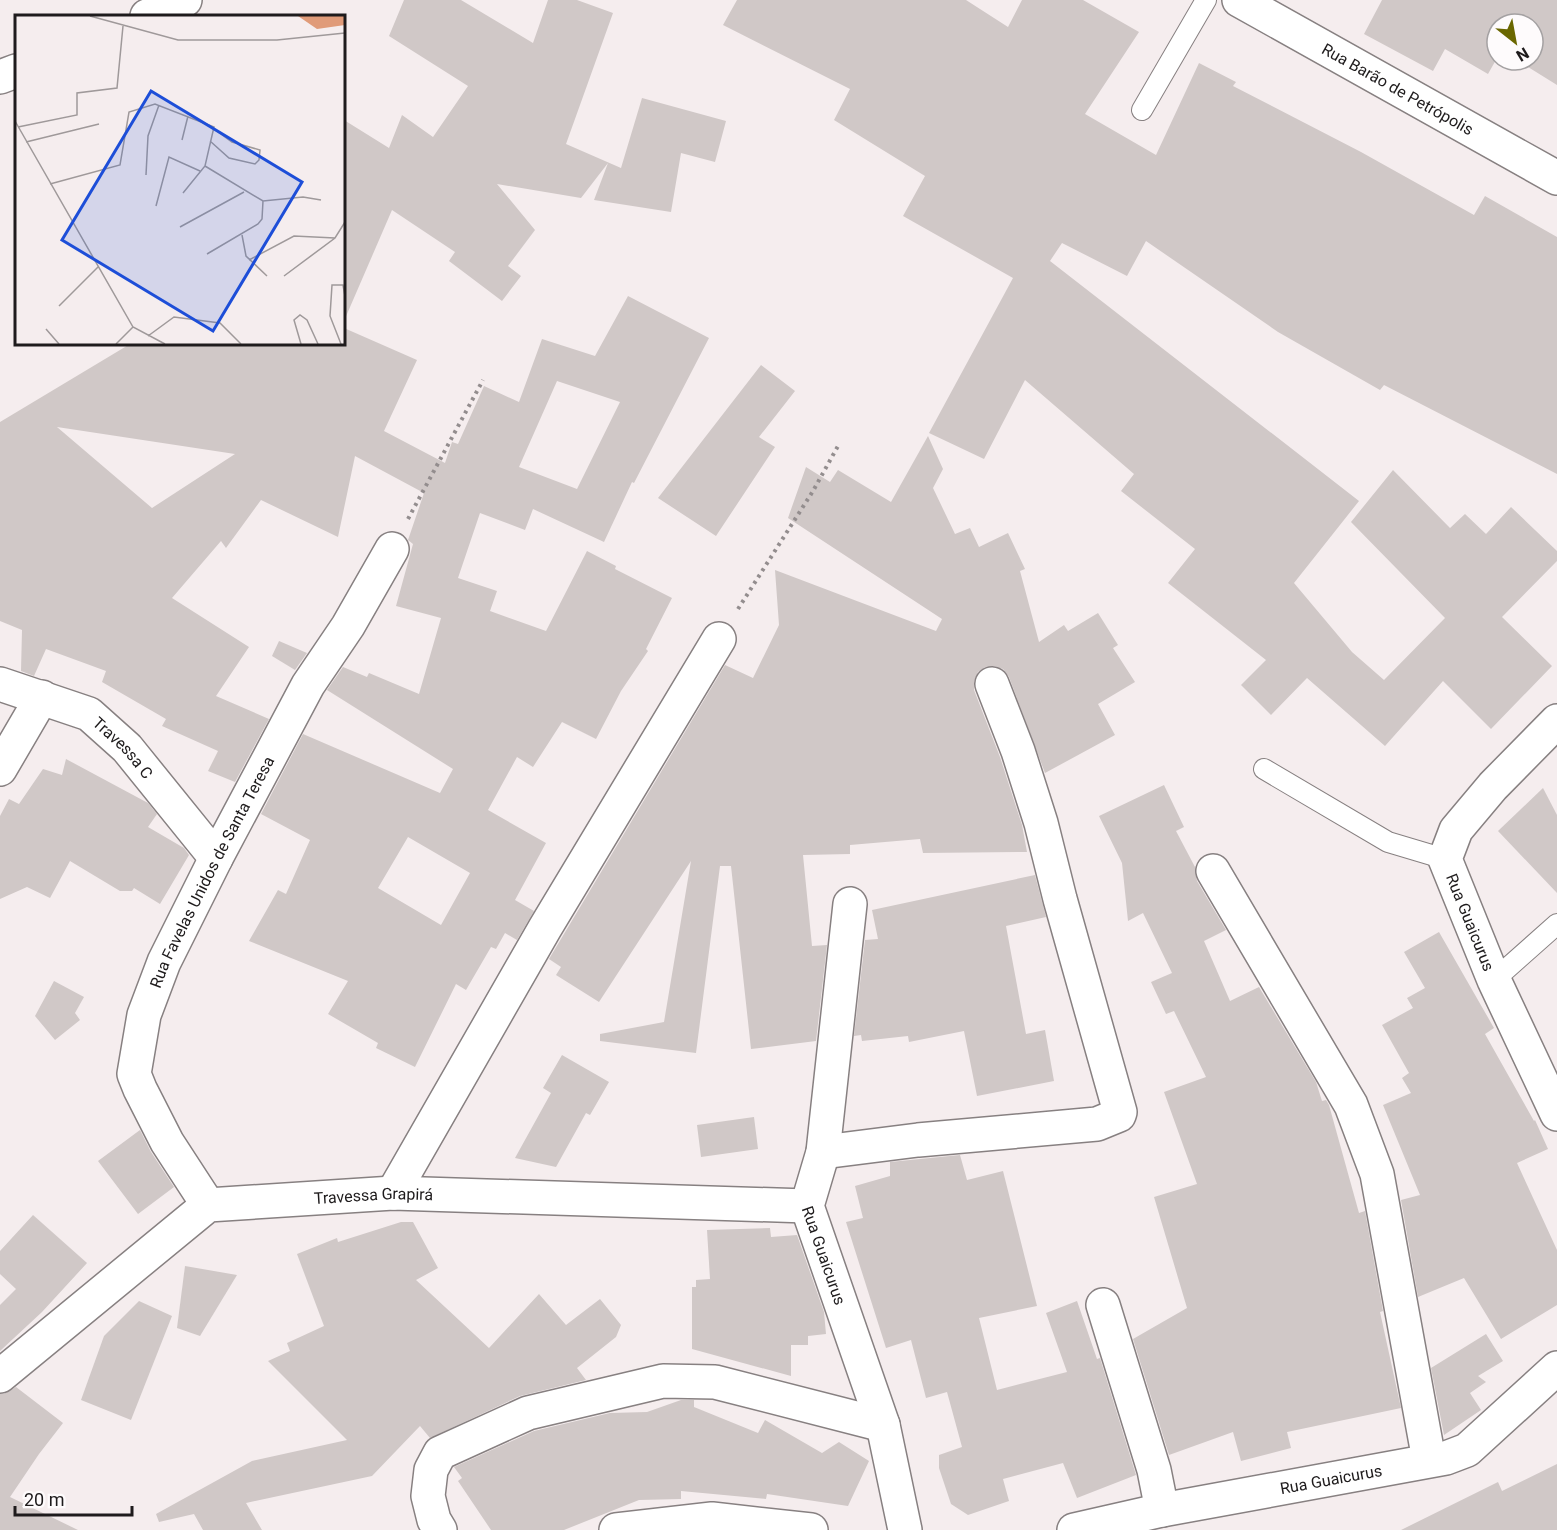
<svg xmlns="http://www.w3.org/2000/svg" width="1557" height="1530" viewBox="0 0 1557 1530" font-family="Roboto,sans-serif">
  <rect width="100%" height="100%" fill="#f5edee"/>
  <g fill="#d0c8c7" fill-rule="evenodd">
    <polygon points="404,0 461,0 533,43 548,0 577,0 613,13 566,144 621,168 642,98 726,121 715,162 681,153 671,212 594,200 608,163 581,198 497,184 535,230 508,266 521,276 502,301 449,261 455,252 392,210 344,321 344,120 389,148 402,115 433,137 468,86 389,36"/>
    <polygon points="737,0 966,0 1008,27 1022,0 1083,0 1139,32 1085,114 1156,155 1199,63 1236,82 1233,86 1361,152 1474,215 1485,196 1557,237 1557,474 1384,385 1380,390 1278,332 1146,241 1127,276 1062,243 1050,261 1359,501 1294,583 1352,652 1384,680 1445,618 1351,522 1393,470 1450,528 1465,514 1486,534 1511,507 1557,551 1557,561 1502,617 1552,666 1491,729 1443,681 1385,746 1307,678 1271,715 1241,685 1266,660 1168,583 1195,549 1121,491 1134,474 1025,380 984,459 929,433 1013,278 903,216 925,176 834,120 850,89 723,25"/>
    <polygon points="1382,0 1557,0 1557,85 1517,60 1533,60 1533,24 1497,24 1497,58 1488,74 1445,49 1433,71 1364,34"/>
    <path d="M 628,296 L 709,338 L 634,483 L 632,482 L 604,542 L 533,509 L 525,530 L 480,513 L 458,578 L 497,591 L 490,611 L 546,631 L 587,551 L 616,566 L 615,569 L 672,598 L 646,649 L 648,651 L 621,691 L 596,739 L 562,722 L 533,767 L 517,757 L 488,810 L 546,843 L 515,900 L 534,911 L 517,940 L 505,933 L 496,949 L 491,947 L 466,990 L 456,984 L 415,1067 L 376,1048 L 378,1043 L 328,1014 L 348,981 L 249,941 L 278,890 L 286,894 L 310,840 L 261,814 L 303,734 L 440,793 L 453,769 L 327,690 L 343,667 L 367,677 L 369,673 L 419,694 L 441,618 L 396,606 L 413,544 L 408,540 L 424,493 L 355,456 L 338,537 L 261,500 L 226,548 L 221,541 L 172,598 L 249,647 L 216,696 L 269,719 L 235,782 L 208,771 L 218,751 L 162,726 L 166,719 L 102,682 L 106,671 L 46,649 L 34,676 L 21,671 L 22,630 L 0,621 L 0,422 L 130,344 L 344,344 L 344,328 L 417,360 L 384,431 L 445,463 L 452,442 L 458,444 L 484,386 L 519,402 L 542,339 L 595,356 ZM 557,381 L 620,402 L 577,489 L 519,467 ZM 57,427 L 235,454 L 152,508 ZM 408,837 L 470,873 L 441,925 L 378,888 Z"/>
    <polygon points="761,365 795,391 759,437 775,447 716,536 658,498"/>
    <polygon points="928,436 943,469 933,488 955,534 970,528 979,547 1008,533 1025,569 1020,571 1039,642 1064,625 1068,631 1098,613 1118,645 1113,648 1135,682 1098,704 1115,735 1045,773 1009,677 1003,669 995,666 985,667 978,672 974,681 974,690 1000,757 1022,825 1027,852 923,853 920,839 850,845 850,854 803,855 812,946 827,945 816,1041 751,1049 731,866 720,866 696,1053 600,1041 600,1034 664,1022 691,861 599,1002 556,975 561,967 549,959 725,665 753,678 779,625 775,570 936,631 942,619 788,518 806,467 830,482 838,470 891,502"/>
    <polygon points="279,641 307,653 295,670 272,656"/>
    <polygon points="66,759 148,803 157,814 148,827 184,848 189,855 160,904 134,888 132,891 120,891 70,861 50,898 27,887 0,899 0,816 9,799 19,804 43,769 62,775"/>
    <polygon points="1164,785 1184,827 1176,831 1195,867 1197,881 1226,930 1204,941 1230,1001 1259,987 1316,1082 1322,1101 1326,1100 1329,1105 1359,1213 1365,1211 1383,1311 1380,1312 1401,1408 1287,1432 1291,1448 1241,1461 1233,1432 1169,1455 1133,1339 1187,1308 1154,1197 1197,1184 1164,1092 1206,1077 1174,1011 1166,1014 1151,982 1172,973 1143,913 1128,921 1122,863 1099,816"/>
    <polygon points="1543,788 1557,815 1557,893 1498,831"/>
    <polygon points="1035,875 1046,917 1006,926 1026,1034 1045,1030 1054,1081 977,1096 964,1031 909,1042 908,1036 862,1041 861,1035 854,1036 865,940 878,939 872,910"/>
    <polygon points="1439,932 1494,1028 1485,1034 1534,1121 1535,1120 1548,1149 1517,1163 1557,1250 1557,1305 1501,1339 1464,1278 1418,1297 1401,1200 1420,1195 1383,1105 1411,1093 1402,1078 1409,1073 1382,1025 1413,1008 1407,998 1425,988 1404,952"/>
    <polygon points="54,981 84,997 75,1013 80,1020 55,1040 35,1016"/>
    <polygon points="562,1055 609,1082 590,1115 586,1113 556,1167 515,1158 551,1093 543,1088"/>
    <polygon points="754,1117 758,1149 701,1157 697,1125"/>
    <polygon points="140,1130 151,1152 174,1187 138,1214 98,1161"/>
    <polygon points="960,1155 967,1180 1003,1171 1037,1306 979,1318 997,1390 1067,1372 1046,1313 1077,1301 1097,1359 1100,1358 1136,1475 1077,1498 1063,1463 1003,1479 1009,1501 968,1515 951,1504 939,1468 939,1455 962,1447 947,1392 926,1398 911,1340 886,1348 846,1222 863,1218 855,1186 890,1176 890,1162"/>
    <polygon points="33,1215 87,1263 42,1312 0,1351 0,1305 16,1289 0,1274 0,1251"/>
    <polygon points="401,1222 413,1222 438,1268 416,1280 489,1348 539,1294 566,1325 600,1299 621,1325 616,1337 577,1368 586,1380 520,1396 430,1438 420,1426 372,1476 246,1503 262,1530 203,1530 194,1514 159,1522 156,1514 252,1461 347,1440 268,1361 290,1351 287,1343 324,1326 297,1254 337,1238 338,1242"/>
    <polygon points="770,1228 771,1237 797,1235 824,1312 826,1334 808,1336 808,1345 791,1345 791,1376 692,1349 692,1287 696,1287 696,1280 710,1279 707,1230"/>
    <polygon points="185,1266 237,1275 200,1336 177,1328"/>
    <polygon points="139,1301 172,1316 131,1420 81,1400 104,1336"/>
    <polygon points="1486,1334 1503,1361 1478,1376 1486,1382 1470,1393 1481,1410 1444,1435 1431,1368"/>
    <polygon points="16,1387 63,1423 39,1454 10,1497 78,1530 0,1530 0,1394 4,1394"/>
    <polygon points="681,1400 694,1400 694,1407 758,1433 765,1420 822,1453 839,1442 869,1461 848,1506 767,1494 766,1499 681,1491 681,1499 639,1500 564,1530 491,1530 458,1481 462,1478 454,1467 534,1431 610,1413 647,1412"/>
    <polygon points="1557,1464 1557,1530 1401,1530 1498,1482 1502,1491"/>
  </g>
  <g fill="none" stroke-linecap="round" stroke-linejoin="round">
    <defs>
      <g id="service">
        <polyline points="1142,110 1206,0"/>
        <polyline points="1264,769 1388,842 1445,859"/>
        <polyline points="1494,980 1557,924"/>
      </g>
      <g id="minor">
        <polyline points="147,16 185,0"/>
        <polyline points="0,77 16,71"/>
        <path id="s1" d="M 0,684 L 89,714 L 127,748 L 216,858"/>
        <path id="s2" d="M 1557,721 L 1493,786 L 1456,830 L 1445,859 L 1494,980 L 1557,1114"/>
        <polyline points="0,769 42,697"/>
        <polyline points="1213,871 1351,1105 1377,1174 1429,1460"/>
        <path id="s3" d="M 850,904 L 823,1152 L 807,1206 L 883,1425 L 905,1530"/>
        <polyline points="823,1152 918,1140 1097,1124 1119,1115 1120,1112 1060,899 1041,823 1018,751 992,684"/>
        <polyline points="393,1193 545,928 719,639"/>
        <path id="s4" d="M 208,1205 L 167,1142 L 140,1089 L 134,1074 L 144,1015 L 164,962 L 216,858 L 308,685 L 348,626 L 392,549"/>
        <polyline points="1103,1305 1154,1470 1162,1510"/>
        <path id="s5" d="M 0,1376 L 208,1205 L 393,1193 L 807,1206"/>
        <polyline points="440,1530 434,1520 428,1496 431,1470 440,1453 528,1413 663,1381 715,1382 883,1425"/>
        <polyline points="616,1530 712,1519 811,1530"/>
        <path id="s6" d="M 1074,1530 L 1162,1510 L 1446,1458 L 1467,1450 L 1557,1368"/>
      </g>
      <g id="tertiary">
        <path id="s7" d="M 1239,0 L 1557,178"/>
      </g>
    </defs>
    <use href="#service" stroke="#878081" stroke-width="22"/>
    <use href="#minor" stroke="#878081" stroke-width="36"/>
    <use href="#tertiary" stroke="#878081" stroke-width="36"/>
    <g stroke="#938d8e" stroke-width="4" stroke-dasharray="3 4.5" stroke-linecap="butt">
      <polyline points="408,519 483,380"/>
      <polyline points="738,609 813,491 838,446"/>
    </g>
    <use href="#service" stroke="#fff" stroke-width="20"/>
    <use href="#minor" stroke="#fff" stroke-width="33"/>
    <use href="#tertiary" stroke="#fff" stroke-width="33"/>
  </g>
  <g text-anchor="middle" stroke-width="4.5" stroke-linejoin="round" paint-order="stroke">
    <g font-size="16" fill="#1e1b1c" stroke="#fefbfc">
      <text dy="6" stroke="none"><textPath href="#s7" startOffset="182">Rua Barão de Petrópolis</textPath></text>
      <text dy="6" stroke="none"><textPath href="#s1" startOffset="142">Travessa C</textPath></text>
      <text dy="6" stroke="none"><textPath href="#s4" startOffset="369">Rua Favelas Unidos de Santa Teresa</textPath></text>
      <text dy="6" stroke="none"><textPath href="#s2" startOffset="248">Rua Guaicurus</textPath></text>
      <text dy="6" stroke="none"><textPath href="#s5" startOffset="435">Travessa Grapirá</textPath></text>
      <text dy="6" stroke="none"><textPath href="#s3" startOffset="358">Rua Guaicurus</textPath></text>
      <text dy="6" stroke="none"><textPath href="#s6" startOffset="262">Rua Guaicurus</textPath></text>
    </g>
  </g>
  <g transform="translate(15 15)">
    <rect width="330" height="330" fill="#f5edee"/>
    <path d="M 283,1 L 330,1 L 330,10 L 302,14 Z" fill="#e09b79"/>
    <path fill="none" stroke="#9f999a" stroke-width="1.5" d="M 75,1 L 163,25 L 262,25 L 330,18M 0,106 L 118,312 L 150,329M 3,112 L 62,100 L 62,78 L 102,73 L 108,11M 167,125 L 173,101M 195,126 L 214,143 L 240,149 L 244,145 L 245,135 L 217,127 L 199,114M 11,127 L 84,109M 190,151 L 248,186 L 288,182 L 306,185M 131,160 L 133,121 L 144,90M 35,169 L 105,150 L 114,97 L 140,89 L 199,112 L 190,151 L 168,178M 141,191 L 154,142 L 185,156M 165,212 L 229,177M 227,220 L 231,241 L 252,261M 192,239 L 243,209 L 247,204 L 248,186M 234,245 L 279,221 L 320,223M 269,261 L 320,223 L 330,207M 44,291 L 83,252M 31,314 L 44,329M 133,321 L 159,302 L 205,308 L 226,329M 101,329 L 118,312M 286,329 L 279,305 L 285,300 L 292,305 L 303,329M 326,329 L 315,301 L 317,270 L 328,270 L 330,281"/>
    <path fill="#1d4ed8" fill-opacity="0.15" stroke="#1d4ed8" stroke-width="3" d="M 136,76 L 287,167 L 198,316 L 47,225 Z"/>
    <rect width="330" height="330" fill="none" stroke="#1e1b1c" stroke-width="3"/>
  </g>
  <g transform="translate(1515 42) rotate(149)"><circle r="28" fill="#fefbfc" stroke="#a4a1a2" stroke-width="1.5"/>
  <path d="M0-4.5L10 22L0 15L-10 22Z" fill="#6a6700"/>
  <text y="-9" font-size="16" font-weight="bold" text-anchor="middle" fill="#1e1b1c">N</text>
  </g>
  <path d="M15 1506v9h117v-9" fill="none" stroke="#1e1b1c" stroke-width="3"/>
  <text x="24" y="1506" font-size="18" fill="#1e1b1c" stroke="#fefbfc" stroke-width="4.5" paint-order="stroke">20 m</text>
</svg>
